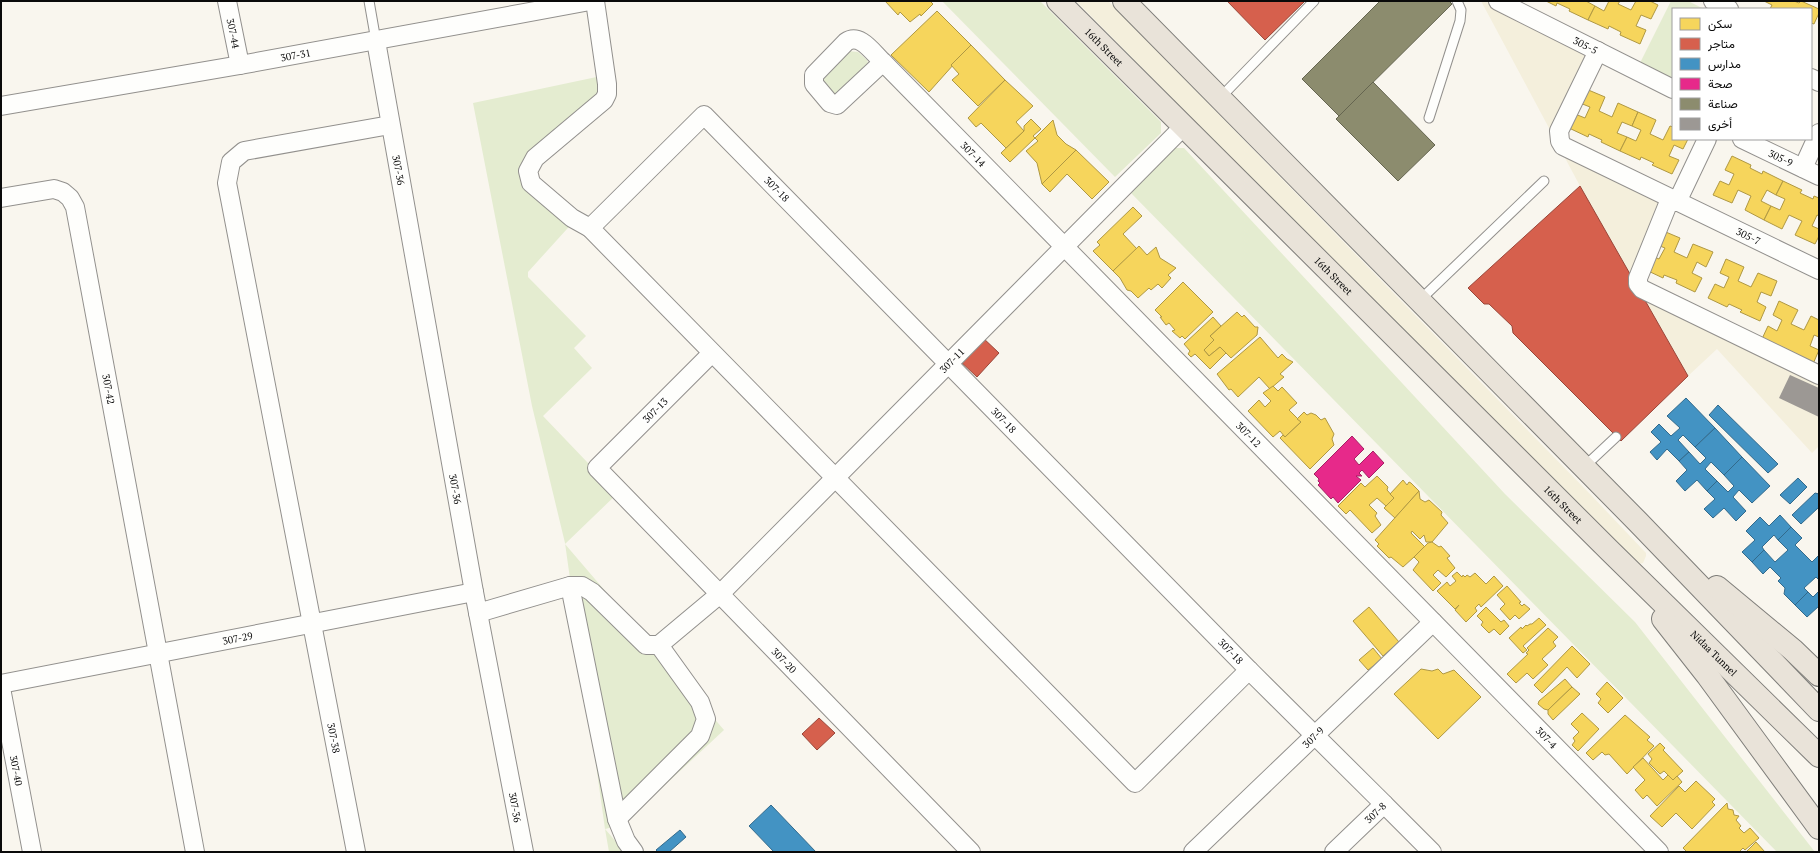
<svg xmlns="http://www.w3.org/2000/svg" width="1820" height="853" viewBox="0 0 1820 853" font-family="'PT Serif',Vazirmatn,serif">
  <rect width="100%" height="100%" fill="#f9f6ee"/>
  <g fill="#f4efdc">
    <polygon points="1076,1 1108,1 1592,496 1646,553 1646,556 1643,563 1639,564 1636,563 1580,510"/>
    <polygon points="1481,1 1498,1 1598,51 1559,133 1670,199 1638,278 1819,375 1819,446 1812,453 1717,349 1688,376 1580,186"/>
  </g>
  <g fill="#e4ecd0">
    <polygon points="942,1 1040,1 1161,122 1161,133 1115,177"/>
    <polygon points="1671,1 1688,1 1704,9 1673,9 1673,82 1639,65"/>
    <polygon points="847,51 858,52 867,60 869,65 836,98 820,78"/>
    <polygon points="606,75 607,84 528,171 576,219 528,272 528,277 586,336 574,348 592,368 543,416 588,463 597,468 620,491 565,544 724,730 622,825 605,829 625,852 609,852 605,829 565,543 532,406 473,103"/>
    <polygon points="1175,148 1184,148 1505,494 1635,622 1815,852 1777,852 1131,193"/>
  </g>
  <g fill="#f6d55c" stroke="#af9843">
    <polygon points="885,1 930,1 933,4 921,16 920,14 910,22 900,12 898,15"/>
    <polygon points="1546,1 1586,1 1595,6 1588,20 1569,11 1570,9 1557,3 1556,6"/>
    <polygon points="1609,1 1620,1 1618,4 1631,10 1636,1 1650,1 1658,5 1651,19 1641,15 1636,26 1646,30 1640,44 1620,35 1621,32 1609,26 1608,29 1588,20 1595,6 1604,11"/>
    <polygon points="1764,1 1794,1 1799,3 1801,1 1819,9 1819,13 1814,24 1811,23 1811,9 1770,9 1772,5"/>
    <polygon points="937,11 971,45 929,92 891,55"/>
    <polygon points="971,45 1005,80 978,106 952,80 959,74 951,65"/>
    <polygon points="1005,80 1033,106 1016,122 1024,131 1006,148 981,123 976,127 968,118"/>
    <polygon points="1586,89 1605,97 1599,111 1612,117 1618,103 1638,112 1632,126 1622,122 1617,133 1627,137 1620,151 1601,142 1602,140 1589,134 1588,137 1569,128 1575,114 1585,118 1590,107 1580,103"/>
    <polygon points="1638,112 1656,120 1650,134 1663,140 1670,126 1673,127 1673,139 1688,139 1683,149 1674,145 1669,156 1679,160 1672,174 1652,165 1654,163 1641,157 1640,160 1620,151 1627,137 1636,141 1641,130 1632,126"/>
    <polygon points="1031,119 1041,129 1033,136 1035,138 1010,162 1001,153 1024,131 1024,126"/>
    <polygon points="1053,120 1057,135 1066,144 1076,150 1042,184 1037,163 1026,151 1038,141 1035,138"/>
    <polygon points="1076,150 1109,182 1092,199 1067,174 1050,192 1042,184"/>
    <polygon points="1732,156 1751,165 1750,168 1762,174 1763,171 1783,181 1776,195 1767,190 1761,201 1771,206 1764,220 1745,210 1751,196 1738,190 1732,203 1713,195 1720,181 1729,185 1734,174 1725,170"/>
    <polygon points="1783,181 1802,190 1800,193 1813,199 1814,196 1819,198 1819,216 1817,215 1812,226 1819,229 1819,236 1815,244 1795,235 1802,221 1789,215 1782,229 1764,220 1771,206 1780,210 1785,199 1776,195"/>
    <polygon points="1133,207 1142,216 1123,234 1137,249 1113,271 1093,251 1100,245 1097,242"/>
    <polygon points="1661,230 1680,238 1674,252 1687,258 1693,244 1713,252 1706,267 1697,262 1692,273 1702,278 1695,292 1676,283 1677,280 1664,275 1663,278 1644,269 1650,255 1659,259 1665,248 1655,244"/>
    <polygon points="1139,246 1147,255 1156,247 1160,258 1176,268 1168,275 1171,278 1162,288 1158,284 1151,290 1149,288 1138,298 1131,291 1127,290 1120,278 1113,271"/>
    <polygon points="1726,259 1744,267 1738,281 1751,287 1758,273 1777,281 1771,296 1761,292 1757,302 1766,307 1760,321 1740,312 1742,310 1729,304 1727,307 1708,298 1715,284 1724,288 1729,277 1720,273"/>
    <polygon points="1183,282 1213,312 1185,339 1182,336 1180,338 1172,331 1175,330 1169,323 1166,325 1160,317 1162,317 1155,310"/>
    <polygon points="1779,301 1798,310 1791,324 1804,330 1811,316 1819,320 1819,337 1814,335 1810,346 1819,350 1813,364 1793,355 1794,353 1782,347 1780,350 1761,341 1768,326 1777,331 1782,320 1773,315"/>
    <polygon points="1237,312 1242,317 1244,315 1255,327 1258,327 1257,335 1231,358 1220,347 1209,356 1204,350 1214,340 1210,336"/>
    <polygon points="1213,317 1221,326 1210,336 1214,340 1204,350 1209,356 1220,347 1226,353 1210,369 1195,354 1191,357 1188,354 1190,351 1184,344"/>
    <polygon points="1260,337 1278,358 1282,354 1287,359 1293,362 1280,374 1284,377 1270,389 1259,377 1238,397 1231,389 1229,390 1217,374"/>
    <polygon points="1273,386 1278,391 1282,387 1297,403 1289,410 1301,422 1285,437 1280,431 1273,437 1248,411 1259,400 1265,407 1271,401 1263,393"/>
    <polygon points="1304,412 1307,415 1311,413 1316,415 1321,420 1325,418 1334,434 1332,439 1334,445 1310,469 1280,438 1283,435 1285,437 1301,422 1297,419"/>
    <polygon points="1377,476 1388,487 1387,490 1394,498 1386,506 1377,498 1369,505 1377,513 1375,516 1381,525 1372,533 1350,510 1346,514 1338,506 1361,483 1365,487"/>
    <polygon points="1403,480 1407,485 1409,482 1411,483 1419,491 1395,518 1384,508 1394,498 1390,494"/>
    <polygon points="1419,491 1420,499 1425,502 1429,500 1442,512 1441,515 1448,523 1432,542 1426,542 1424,535 1420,539 1412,531 1411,533 1425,547 1403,567 1391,557 1389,558 1377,546 1379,544 1375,540"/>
    <polygon points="1432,542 1439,547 1441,546 1450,556 1447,558 1455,568 1446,577 1438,570 1433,575 1441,583 1433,591 1413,570 1419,562 1414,557 1428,543"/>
    <polygon points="1457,572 1462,577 1463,575 1465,577 1467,575 1470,577 1475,573 1486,584 1494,576 1503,586 1481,607 1479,604 1475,608 1477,611 1466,622 1455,610 1459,605 1455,609 1437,591 1447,582 1450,586 1456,581 1452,576"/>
    <polygon points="1507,586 1521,602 1519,603 1522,606 1524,604 1530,609 1519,619 1515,615 1510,620 1500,609 1505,604 1497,595"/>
    <polygon points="1369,607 1399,642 1383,656 1353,621"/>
    <polygon points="1486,607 1501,622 1504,620 1509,626 1500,635 1494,629 1489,633 1481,625 1483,622 1477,616"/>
    <polygon points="1539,618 1546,625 1523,646 1527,650 1523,653 1509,638 1521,627 1522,629 1526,625 1527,626 1530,624 1532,624"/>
    <polygon points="1548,628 1558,637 1553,642 1556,646 1542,659 1548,665 1533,679 1527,673 1516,683 1507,674 1528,654 1526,653 1529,650 1527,648"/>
    <polygon points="1572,646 1590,664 1577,678 1567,667 1542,693 1534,685"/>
    <polygon points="1373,648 1382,659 1368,670 1359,660"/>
    <polygon points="1421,669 1432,671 1438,669 1443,674 1454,670 1481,697 1438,739 1394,694"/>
    <polygon points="1565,679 1572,687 1548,710 1544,709 1538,704 1539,701"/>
    <polygon points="1607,682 1623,698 1608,713 1598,703 1601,699 1596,694"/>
    <polygon points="1572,687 1580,694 1553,720 1548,714 1548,710"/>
    <polygon points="1582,713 1599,729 1578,751 1572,745 1575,741 1573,738 1579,732 1571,724"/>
    <polygon points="1625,715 1650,737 1647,740 1654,746 1627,774 1609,754 1605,755 1602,752 1593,760 1586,753"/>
    <polygon points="1660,743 1665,748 1663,750 1683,771 1673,780 1664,771 1660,774 1649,763 1652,759 1648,754"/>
    <polygon points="1643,758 1663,780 1668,775 1673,780 1677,776 1682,782 1657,806 1647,795 1643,799 1635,790 1645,780 1633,767"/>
    <polygon points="1696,781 1715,799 1712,802 1715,805 1692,829 1676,813 1662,827 1650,816 1679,786 1685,792"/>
    <polygon points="1727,803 1728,809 1733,810 1734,815 1739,816 1736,820 1741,826 1739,828 1744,833 1750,828 1759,838 1745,850 1743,848 1739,852 1687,852 1683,848"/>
    <polygon points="1756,842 1765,852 1749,852 1747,851"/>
  </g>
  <g fill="#d6604d" stroke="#994639">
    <polygon points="1227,1 1305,1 1265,40"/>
    <polygon points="1580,186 1688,376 1621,441 1513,333 1512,326 1489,304 1484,304 1468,288"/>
    <polygon points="981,336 999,353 977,377 959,360"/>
    <polygon points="819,718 835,733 817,750 802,734"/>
  </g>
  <g fill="#4393c3" stroke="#326a8c">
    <polygon points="1686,398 1715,428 1695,447 1683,435 1678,440 1689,452 1679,461 1667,449 1657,460 1650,452 1661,442 1651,432 1659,424 1671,436 1680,428 1667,416"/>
    <polygon points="1718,405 1778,464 1768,473 1709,415"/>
    <polygon points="1715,428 1742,457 1724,475 1711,462 1705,469 1717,481 1707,491 1697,480 1685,491 1676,481 1687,470 1679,461 1689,452 1700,464 1706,458 1695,447"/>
    <polygon points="1742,457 1770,486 1752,503 1739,490 1733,497 1746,511 1736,521 1724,508 1713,518 1704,509 1715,499 1707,491 1717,481 1728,492 1734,486 1724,475"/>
    <polygon points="1798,478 1807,487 1790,504 1780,495"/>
    <polygon points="1815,493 1819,494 1819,507 1801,524 1792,515"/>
    <polygon points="1780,515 1791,527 1778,540 1774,535 1762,547 1764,550 1752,562 1742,552 1755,540 1746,531 1760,517 1769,526"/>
    <polygon points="1791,527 1802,538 1795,545 1812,562 1819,555 1819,580 1816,577 1804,588 1808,592 1795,605 1784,594 1785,588 1778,581 1781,578 1770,567 1763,574 1752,562 1764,550 1775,562 1788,550 1778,540"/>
    <polygon points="1819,591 1819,606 1807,617 1795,605 1808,592 1813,597"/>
    <polygon points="771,805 816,852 774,852 749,826"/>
    <polygon points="680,830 686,837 669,852 658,852 656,850"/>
  </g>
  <polygon fill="#e7298a" stroke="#a52064" points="1352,436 1364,449 1354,459 1359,465 1373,451 1384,463 1369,478 1362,470 1359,473 1362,476 1356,476 1361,480 1338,503 1333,497 1331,499 1318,485 1320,483 1318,481 1319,479 1314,474"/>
  <g fill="#8c8c6e" stroke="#656550">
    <polygon points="1380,1 1449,1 1452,4 1339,116 1302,79"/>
    <polygon points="1373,82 1435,145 1398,181 1336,119"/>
  </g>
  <polygon fill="#9c9894" points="1790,375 1819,388 1819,417 1779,398"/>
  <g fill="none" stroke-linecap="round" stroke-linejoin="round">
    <defs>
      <g id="lane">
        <polyline points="369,1 376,41"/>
        <polyline points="1219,99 1314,1"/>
        <polyline points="1429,118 1460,21 1461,10 1457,1"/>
        <polyline points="1419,301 1544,181"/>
        <polyline points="1584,467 1616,437"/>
      </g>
      <g id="street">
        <path id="s1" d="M 227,1 L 240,65"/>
        <path id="s2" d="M 1498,1 L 1673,89"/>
        <polyline points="1713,1 1729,9"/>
        <path id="s3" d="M 376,41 L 474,592 L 524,852"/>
        <path id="s4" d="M 1598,51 L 1559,131 L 1560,141 L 1563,146 L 1819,270"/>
        <path id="s5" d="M 883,62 L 837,105 L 830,103 L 814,84 L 814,75 L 846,42 C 860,32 873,53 883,62 L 1659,852"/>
        <polyline points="1811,78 1819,82"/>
        <path id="s6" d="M 1,106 L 240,65 L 590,1"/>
        <polygon points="704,115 1249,670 1135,783 590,228"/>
        <path id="s7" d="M 1742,139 L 1819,176"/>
        <polyline points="1803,168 1819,133"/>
        <path id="s8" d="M 1,198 L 54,189 L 63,192 L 70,198 L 75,207 L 195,852"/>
        <polyline points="1670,199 1638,278 1638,284 1642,289 1819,375"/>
        <polyline points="1677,202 1707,139"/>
        <polyline points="590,228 572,218 531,183 528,171 535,158 604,100 607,94 607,84 595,1"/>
        <path id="s9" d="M 712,353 L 597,468 L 971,852"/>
        <polyline points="570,586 617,819 626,841 634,852"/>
        <path id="s10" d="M 478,613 L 570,586 L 582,586 L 592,592 L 646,645 L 659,645 L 720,594 L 1183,127"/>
        <polyline points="1249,670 1384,804"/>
        <path id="s11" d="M 1,684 L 474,592"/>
        <path id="s12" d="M 1,688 L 32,852"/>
        <polyline points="617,819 700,736 706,719 700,702 659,645"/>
        <polyline points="356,852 227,183 231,162 244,151 390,125"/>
        <path id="s13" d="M 1193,852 L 1433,622"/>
        <path id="s14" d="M 1334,852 L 1384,804 L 1432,852"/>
      </g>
      <g id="primary">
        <path id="s15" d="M 1058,1 L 1610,551 L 1819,756"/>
        <polyline points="1124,1 1638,522 1819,710"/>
        <polyline points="1717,587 1793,650 1819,675"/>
        <polyline points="1663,619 1707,675 1819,828"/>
      </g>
    </defs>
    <use href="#lane" stroke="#92908d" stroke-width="11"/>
    <use href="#street" stroke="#92908d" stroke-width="20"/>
    <use href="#primary" stroke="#7f7e7a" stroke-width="24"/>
    <use href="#lane" stroke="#fefefc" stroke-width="9"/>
    <use href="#street" stroke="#fefefc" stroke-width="18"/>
    <use href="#primary" stroke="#e9e3d9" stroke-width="22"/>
  </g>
  <g text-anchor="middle" stroke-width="4" stroke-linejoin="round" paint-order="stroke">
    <g font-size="10" fill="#0a0a0a" stroke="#fff">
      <text dy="4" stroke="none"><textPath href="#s1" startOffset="33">307-44</textPath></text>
      <text dy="4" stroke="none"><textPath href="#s2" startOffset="98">305-5</textPath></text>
      <text dy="4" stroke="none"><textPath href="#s15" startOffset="65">16th Street</textPath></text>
      <text dy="4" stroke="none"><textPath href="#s6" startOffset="299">307-31</textPath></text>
      <text dy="4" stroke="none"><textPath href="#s5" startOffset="325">307-14</textPath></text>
      <text dy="4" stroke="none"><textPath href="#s7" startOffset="43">305-9</textPath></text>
      <text dy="4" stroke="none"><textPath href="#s3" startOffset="131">307-36</textPath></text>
      <text transform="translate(777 189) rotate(45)" y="4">307-18</text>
      <text dy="4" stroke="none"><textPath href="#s4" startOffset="311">305-7</textPath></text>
      <text dy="4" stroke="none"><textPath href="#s15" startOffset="389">16th Street</textPath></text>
      <text dy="4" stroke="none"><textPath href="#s10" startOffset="617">307-11</textPath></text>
      <text dy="4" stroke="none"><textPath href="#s8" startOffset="268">307-42</textPath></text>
      <text transform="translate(655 410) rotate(-45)" y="4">307-13</text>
      <text transform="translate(1004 420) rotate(46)" y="4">307-18</text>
      <text dy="4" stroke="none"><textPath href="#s5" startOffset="718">307-12</textPath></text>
      <text dy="4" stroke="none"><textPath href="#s3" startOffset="455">307-36</textPath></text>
      <text dy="4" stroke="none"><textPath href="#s15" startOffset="713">16th Street</textPath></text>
      <text dy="4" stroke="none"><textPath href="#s11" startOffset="241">307-29</textPath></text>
      <text transform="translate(1231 651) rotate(46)" y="4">307-18</text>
      <text dy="4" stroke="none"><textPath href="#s15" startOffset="925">Nidaa Tunnel</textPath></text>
      <text dy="4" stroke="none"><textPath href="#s9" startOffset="431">307-20</textPath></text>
      <text dy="4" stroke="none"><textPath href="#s13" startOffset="166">307-9</textPath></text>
      <text dy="4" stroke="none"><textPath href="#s5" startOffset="1143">307-4</textPath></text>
      <text transform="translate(334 738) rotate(79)" y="4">307-38</text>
      <text dy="4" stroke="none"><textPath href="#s12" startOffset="84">307-40</textPath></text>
      <text dy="4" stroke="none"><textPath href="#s3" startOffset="779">307-36</textPath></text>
      <text dy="4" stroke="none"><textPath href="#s14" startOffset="57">307-8</textPath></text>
    </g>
  </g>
  <rect width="1820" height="853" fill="none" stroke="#0a0a0a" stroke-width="4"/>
  <rect x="1672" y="8" width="140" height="132" fill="#ffffff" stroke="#9d9d9d"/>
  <rect x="1680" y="18" width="20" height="12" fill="#f6d55c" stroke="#9d9d9d"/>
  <text x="1708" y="28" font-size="12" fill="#0a0a0a">سكن</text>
  <rect x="1680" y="38" width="20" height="12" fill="#d6604d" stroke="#9d9d9d"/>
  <text x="1708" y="48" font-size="12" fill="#0a0a0a">متاجر</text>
  <rect x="1680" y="58" width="20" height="12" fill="#4393c3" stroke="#9d9d9d"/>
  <text x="1708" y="68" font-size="12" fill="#0a0a0a">مدارس</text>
  <rect x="1680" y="78" width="20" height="12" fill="#e7298a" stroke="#9d9d9d"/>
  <text x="1708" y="88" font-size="12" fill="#0a0a0a">صحة</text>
  <rect x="1680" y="98" width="20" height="12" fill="#8c8c6e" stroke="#9d9d9d"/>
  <text x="1708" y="108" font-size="12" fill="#0a0a0a">صناعة</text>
  <rect x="1680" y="118" width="20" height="12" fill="#9c9894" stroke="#9d9d9d"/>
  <text x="1708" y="128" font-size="12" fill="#0a0a0a">أخرى</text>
</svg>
